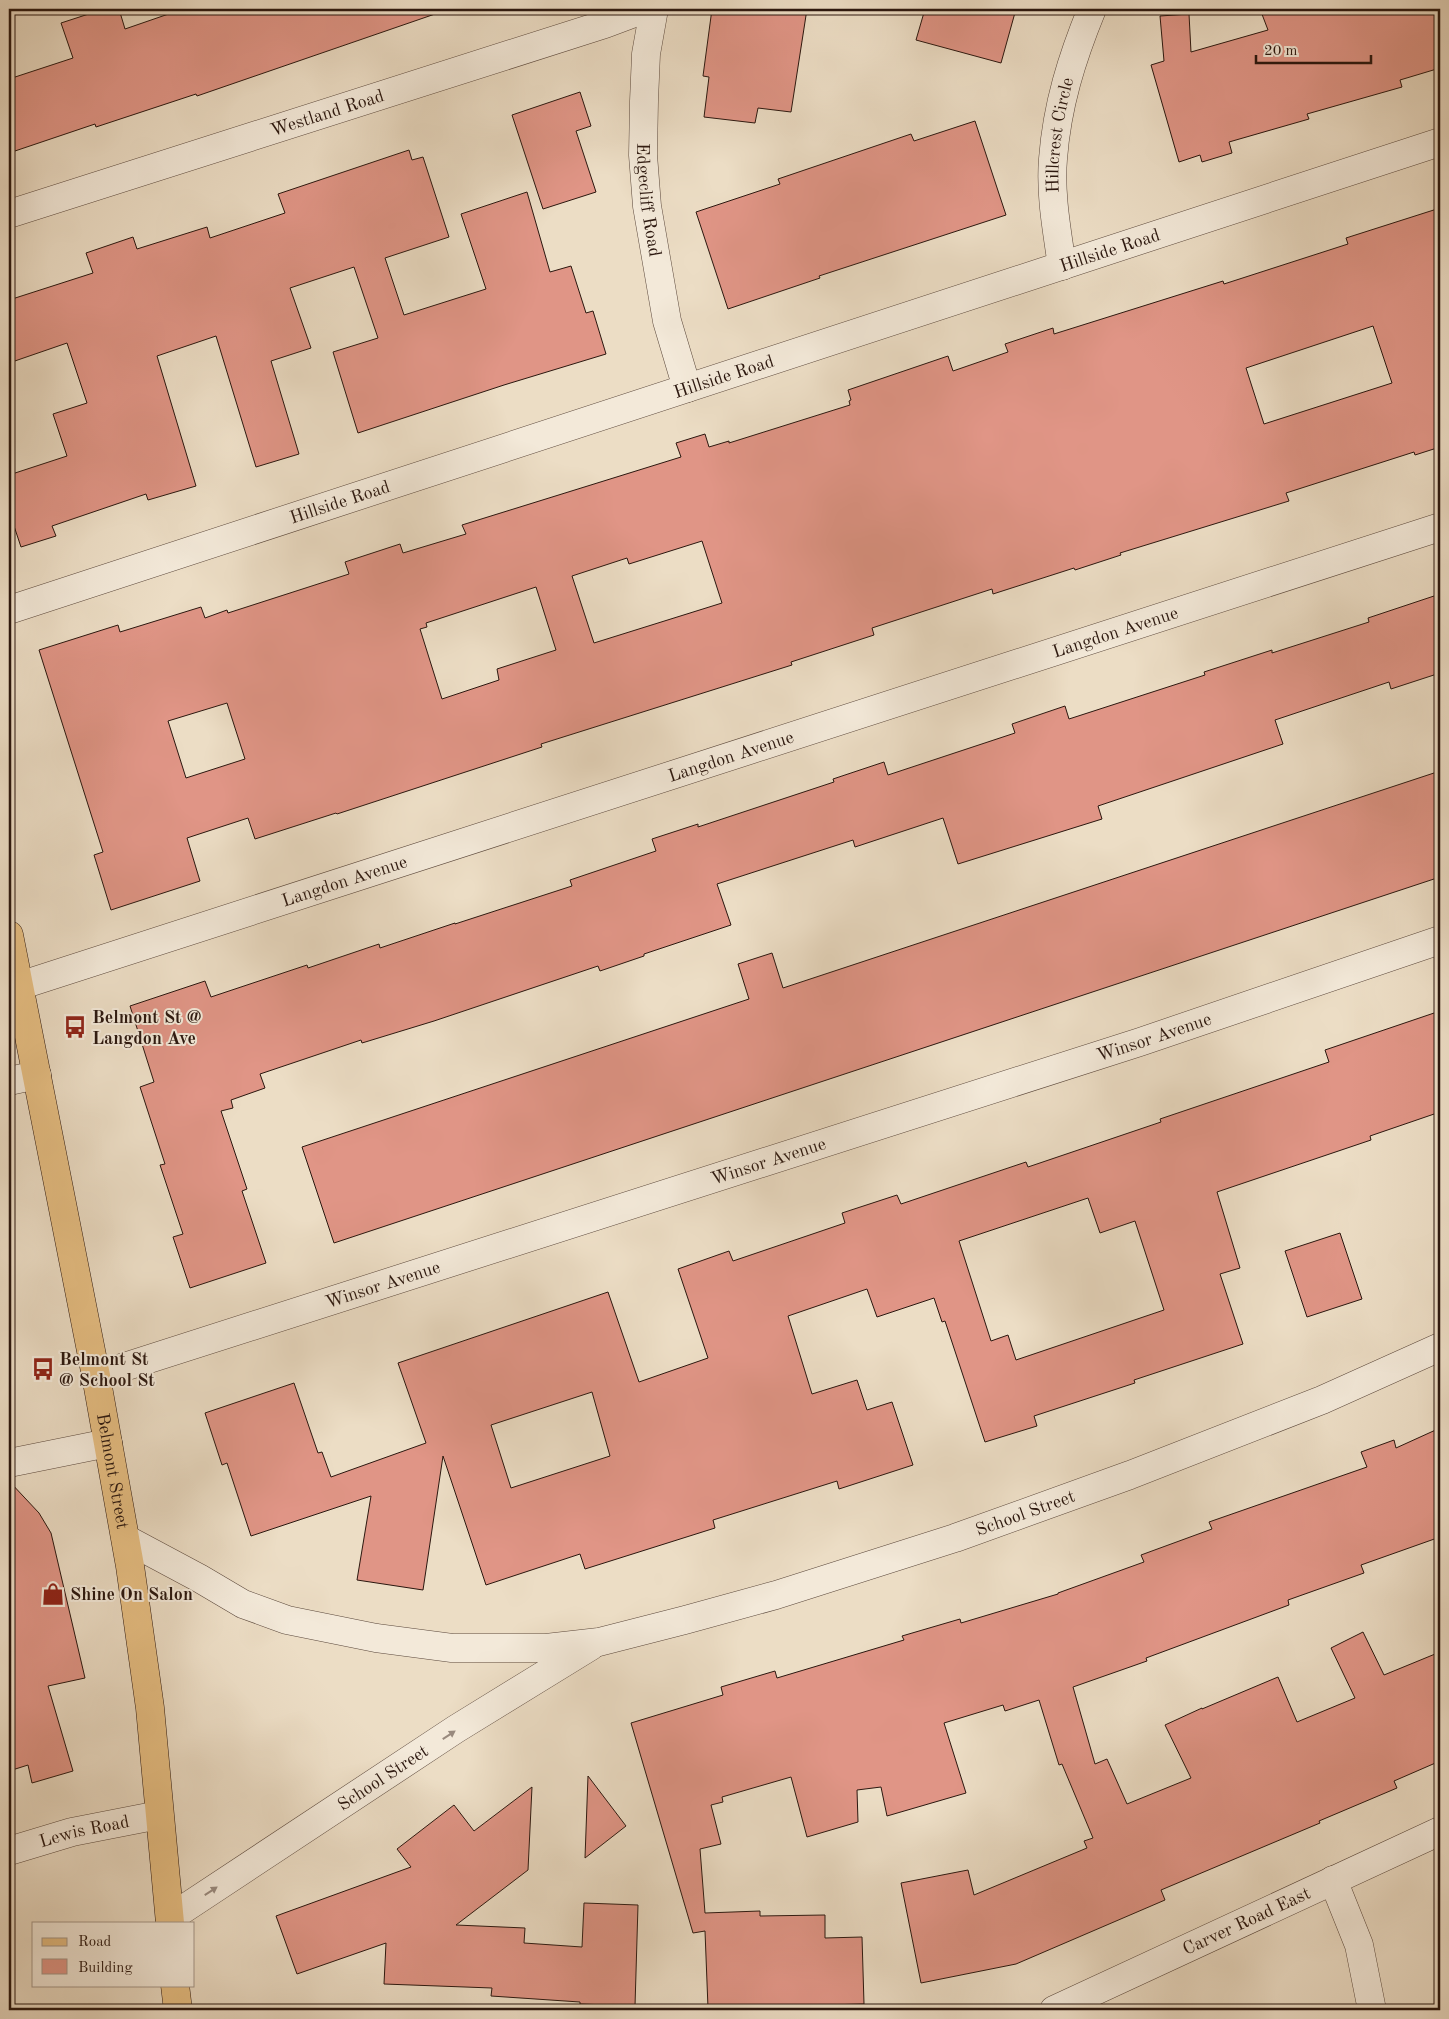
<svg xmlns="http://www.w3.org/2000/svg" width="1449" height="2019" viewBox="0 0 1449 2019" font-family="'Old Standard TT',serif">
  <rect width="100%" height="100%" fill="#ecddc5"/>
  <filter id="stains"><feTurbulence type="fractalNoise" baseFrequency=".004" numOctaves="4"/><feColorMatrix values="0 0 0 0 .2 0 0 0 0 .09 0 0 0 0 .02 0 0 0 .5 -.17"/></filter>
  <radialGradient id="worn" r=".72"><stop offset=".6" stop-color="#630" stop-opacity="0"/><stop offset="1" stop-color="#630" stop-opacity=".3"/></radialGradient>
  <g fill="#e09586" stroke="#2b170f" fill-rule="evenodd">
    <polygon points="104,9 119,9 125,29 183,9 434,9 435,14 197,96 196,94 96,127 95,124 9,153 9,79 73,58 61,23"/>
    <polygon points="712,9 807,9 791,112 758,108 755,123 704,117 709,77 703,76"/>
    <polygon points="925,9 1016,9 1001,63 916,40"/>
    <polygon points="1260,9 1440,9 1440,68 1400,80 1402,87 1307,114 1309,119 1229,142 1232,153 1202,162 1200,155 1179,162 1151,65 1164,61 1160,16 1189,14 1191,52 1268,30"/>
    <polygon points="580,92 591,126 576,131 596,192 543,209 512,115"/>
    <polygon points="975,121 1006,215 819,276 820,278 728,309 696,212 780,184 778,179 911,134 914,141"/>
    <polygon points="409,150 412,160 423,157 449,237 385,258 404,315 486,289 461,214 527,192 550,272 571,266 586,313 593,311 606,354 504,385 358,433 333,352 378,338 354,267 290,288 311,348 271,361 299,454 256,467 216,336 157,356 196,486 148,500 146,494 52,526 56,536 21,547 9,511 9,475 67,456 53,414 87,403 67,343 9,363 9,300 93,273 86,253 133,237 137,249 207,227 210,238 285,213 278,194"/>
    <path d="M 1440,208 L 1440,447 L 1415,455 L 1414,452 L 1286,493 L 1289,501 L 1120,553 L 1121,555 L 1075,570 L 1074,568 L 993,594 L 992,589 L 872,628 L 874,635 L 791,662 L 792,665 L 541,744 L 542,747 L 337,814 L 336,813 L 255,839 L 248,818 L 187,838 L 200,881 L 111,910 L 94,855 L 103,852 L 39,650 L 118,625 L 120,632 L 201,607 L 205,618 L 227,610 L 228,613 L 349,574 L 345,562 L 400,544 L 403,553 L 466,534 L 462,525 L 681,457 L 676,443 L 705,434 L 709,447 L 729,441 L 729,443 L 850,405 L 849,401 L 851,400 L 848,390 L 948,356 L 953,371 L 1008,352 L 1005,344 L 1053,328 L 1054,334 L 1223,281 L 1224,284 L 1348,244 L 1346,238 ZM 1373,326 L 1392,383 L 1264,424 L 1246,368 ZM 702,541 L 722,603 L 594,643 L 572,576 L 627,558 L 629,564 ZM 536,587 L 556,650 L 497,669 L 499,680 L 442,699 L 420,629 L 427,627 L 426,623 ZM 227,703 L 245,759 L 186,778 L 168,721 Z"/>
    <polygon points="1440,594 1440,673 1391,689 1389,682 1275,720 1283,744 1098,806 1102,819 958,864 943,818 855,847 853,840 717,884 731,925 644,954 644,956 600,971 598,966 434,1021 362,1043 361,1040 260,1074 265,1088 231,1100 233,1108 221,1111 247,1189 242,1191 266,1263 190,1288 173,1237 183,1234 160,1165 165,1164 140,1087 154,1082 130,1006 205,981 211,997 307,965 308,968 379,944 380,948 455,923 455,924 572,886 570,880 656,851 652,839 698,824 698,827 834,782 833,779 884,762 888,775 1015,733 1012,724 1065,706 1069,719 1205,675 1204,672 1272,650 1272,653 1369,622 1368,618"/>
    <polygon points="1440,771 1440,877 334,1243 302,1147 749,999 738,964 772,953 783,988"/>
    <path d="M 1440,1011 L 1440,1112 L 1370,1136 L 1371,1140 L 1217,1192 L 1240,1268 L 1220,1274 L 1243,1344 L 1134,1380 L 1135,1383 L 1034,1416 L 1037,1426 L 985,1442 L 945,1321 L 942,1322 L 934,1298 L 877,1317 L 867,1289 L 788,1316 L 812,1394 L 857,1380 L 867,1410 L 892,1402 L 913,1465 L 839,1489 L 837,1481 L 713,1520 L 715,1528 L 585,1569 L 580,1554 L 486,1585 L 443,1456 L 423,1590 L 357,1580 L 371,1496 L 251,1536 L 227,1463 L 222,1465 L 205,1413 L 294,1383 L 318,1453 L 322,1452 L 331,1477 L 426,1443 L 398,1363 L 608,1292 L 639,1382 L 708,1358 L 678,1269 L 729,1251 L 733,1261 L 845,1223 L 842,1213 L 897,1195 L 901,1204 L 1026,1162 L 1028,1167 L 1161,1122 L 1160,1119 L 1329,1062 L 1325,1050 ZM 1088,1198 L 1100,1233 L 1135,1221 L 1164,1310 L 1016,1360 L 1008,1335 L 991,1341 L 959,1241 ZM 592,1392 L 610,1456 L 511,1488 L 491,1425 Z"/>
    <polygon points="1340,1233 1362,1299 1307,1317 1285,1251"/>
    <polygon points="1440,1428 1440,1537 1361,1565 1364,1573 1288,1600 1289,1605 1146,1658 1147,1661 1073,1687 1095,1764 1107,1759 1127,1804 1191,1778 1165,1725 1202,1708 1202,1709 1278,1677 1297,1722 1355,1698 1331,1648 1363,1632 1384,1675 1440,1652 1440,1761 1394,1781 1397,1788 1319,1821 1320,1823 1161,1890 1165,1900 1016,1964 921,1983 901,1883 968,1870 974,1895 1087,1848 1084,1841 1093,1838 1062,1764 1059,1765 1039,1700 1005,1711 1003,1705 944,1723 966,1793 887,1816 881,1787 857,1790 858,1822 807,1837 791,1777 722,1797 723,1802 711,1805 721,1844 700,1849 705,1913 760,1911 760,1916 825,1915 825,1938 862,1937 864,2004 708,2008 705,1931 693,1933 631,1723 723,1695 721,1687 775,1671 777,1678 904,1640 902,1636 960,1619 961,1623 1058,1594 1058,1593 1144,1562 1141,1555 1212,1529 1209,1522 1367,1467 1361,1452 1394,1440 1396,1448"/>
    <polygon points="9,1481 39,1513 51,1533 85,1678 48,1686 73,1771 32,1783 28,1765 9,1771"/>
    <polygon points="588,1776 626,1826 585,1858"/>
    <polygon points="532,1787 528,1870 456,1925 525,1928 524,1943 582,1947 584,1903 638,1905 635,2006 580,2004 580,2002 491,1996 492,1988 384,1984 386,1943 297,1974 276,1916 411,1867 397,1849 454,1805 474,1831"/>
  </g>
  <g fill="none" stroke-linecap="round" stroke-linejoin="round">
    <defs>
      <g id="minor">
        <path id="s1" d="M 654,9 L 646,54 L 644,101 L 643,155 L 647,206 L 667,321 L 687,388"/>
        <path id="s2" d="M 9,214 L 605,24 L 645,9"/>
        <path id="s3" d="M 1062,266 C 1057,231 1050,194 1053,159 C 1057,105 1072,58 1092,9"/>
        <path id="s4" d="M 9,610 L 1440,142"/>
        <path id="s5" d="M 19,986 L 1440,527"/>
        <polyline points="9,1081 37,1075"/>
        <path id="s6" d="M 96,1376 L 1140,1042 L 1440,940"/>
        <path id="s7" d="M 9,1851 L 72,1832 L 159,1815"/>
        <polyline points="1333,1880 1359,1945 1372,2010"/>
        <path id="s8" d="M 1054,2010 L 1440,1831"/>
      </g>
      <g id="tertiary">
        <polyline points="9,1463 108,1443"/>
        <path id="s9" d="M 126,1539 L 199,1578 L 243,1604 L 287,1620 L 376,1638 L 452,1648 L 546,1648 L 599,1642 L 685,1620 L 776,1595 L 955,1538 L 1130,1475 L 1322,1400 L 1440,1347"/>
        <path id="s10" d="M 170,1918 L 456,1729 L 591,1646"/>
      </g>
      <g id="primary">
        <path id="s11" d="M 9,935 L 96,1376 L 130,1566 L 150,1708 L 170,1923"/>
        <polyline points="175,1985 178,2010"/>
      </g>
    </defs>
    <use href="#minor" stroke="#5b483c" stroke-width="29"/>
    <use href="#tertiary" stroke="#5b483c" stroke-width="29"/>
    <use href="#primary" stroke="#2b170f" stroke-width="29"/>
    <use href="#minor" stroke="#f3e9d9" stroke-width="28"/>
    <use href="#tertiary" stroke="#f3e9d9" stroke-width="28"/>
    <use href="#primary" stroke="#e6be82" stroke-width="28"/>
  </g>
  <defs><path id="oneway-solid" d="M-6-.8H1V-3.2L6.5 0L1 3.2V.8H-6Z" transform="scale(1.25)"/></defs>
  <g fill="#998a7e">
    <use href="#oneway-solid" transform="translate(449 1735) rotate(-33)"/>
    <use href="#oneway-solid" transform="translate(211 1891) rotate(-33)"/>
  </g>
  <defs>
    <symbol id="bus-bare" viewBox="-9 -9 18 18"><path d="M-5-6H5V4H4V6H2V4H-2V6H-4V4H-5ZM-3.5-4V0h7V-4ZM-3.5 1.2v1.5H-2V1.2ZM2 1.2v1.5H3.5V1.2Z" fill="#8f2418" stroke="#f3e9d9" stroke-width="2.5" paint-order="stroke"/></symbol>
    <symbol id="shop-bare" viewBox="-9 -9 18 18"><path d="M-5-2.5h2.3a2.7 3.5 0 0 1 5.4 0H5L5.5 6h-11ZM-1.5-2.5h3a1.5 2.3 0 0 0-3 0Z" fill="#8f2418" stroke="#f3e9d9" stroke-width="2.5" paint-order="stroke"/></symbol>
  </defs>
  <g fill-rule="evenodd">
    <use href="#bus-bare" x="59" y="1011" width="32" height="32"/>
    <use href="#bus-bare" x="27" y="1353" width="32" height="32"/>
    <use href="#shop-bare" x="37" y="1578" width="32" height="32"/>
  </g>
  <g text-anchor="middle" stroke-width="4" stroke-linejoin="round" paint-order="stroke">
    <g font-size="18" fill="#2b170f" stroke="#f3e9d9">
      <text dy="6" stroke="none"><textPath href="#s2" startOffset="334">Westland Road</textPath></text>
      <text dy="6" stroke="none"><textPath href="#s3" startOffset="132">Hillcrest Circle</textPath></text>
      <text dy="6" stroke="none"><textPath href="#s1" startOffset="192">Edgecliff Road</textPath></text>
      <text dy="6" stroke="none"><textPath href="#s4" startOffset="1158">Hillside Road</textPath></text>
      <text dy="6" stroke="none"><textPath href="#s4" startOffset="752">Hillside Road</textPath></text>
      <text dy="6" stroke="none"><textPath href="#s4" startOffset="348">Hillside Road</textPath></text>
      <text dy="6" stroke="none"><textPath href="#s5" startOffset="1152">Langdon Avenue</textPath></text>
      <text dy="6" stroke="none"><textPath href="#s5" startOffset="748">Langdon Avenue</textPath></text>
      <text dy="6" stroke="none"><textPath href="#s5" startOffset="342">Langdon Avenue</textPath></text>
      <text dy="6" stroke="none"><textPath href="#s6" startOffset="1111">Winsor Avenue</textPath></text>
      <text dy="6" stroke="none"><textPath href="#s6" startOffset="706">Winsor Avenue</textPath></text>
      <text dy="6" stroke="none"><textPath href="#s6" startOffset="301">Winsor Avenue</textPath></text>
      <text dy="6" stroke="none"><textPath href="#s11" startOffset="546">Belmont Street</textPath></text>
      <text dy="6" stroke="none"><textPath href="#s9" startOffset="941">School Street</textPath></text>
      <text dy="6" stroke="none"><textPath href="#s10" startOffset="255">School Street</textPath></text>
      <text dy="6" stroke="none"><textPath href="#s7" startOffset="78">Lewis Road</textPath></text>
      <text dy="6" stroke="none"><textPath href="#s8" startOffset="212">Carver Road East</textPath></text>
    </g>
    <g font-size="18" font-weight="bold" fill="#2b170f" stroke="#f3e9d9" text-anchor="start">
      <text x="92" y="1023">Belmont St @<tspan x="92" dy="21">Langdon Ave</tspan></text>
      <text x="59" y="1365">Belmont St<tspan x="59" dy="21">@ School St</tspan></text>
      <text x="70" y="1600">Shine On Salon</text>
    </g>
  </g>
  <rect width="1449" height="2019" fill="none" stroke="#ecddc5" stroke-width="30"/>
  <rect x="10" y="10" width="1429" height="1999" fill="none" stroke="#2b170f" stroke-width="2.5"/>
  <rect x="15" y="15" width="1419" height="1989" fill="none" stroke="#2b170f"/>
  <rect x="32" y="1922" width="162" height="65" fill="#f3e9d9" stroke="#a39588"/>
  <rect x="42" y="1938" width="25" height="8" fill="#e6be82" stroke="#a39588"/>
  <text x="78" y="1946" font-size="15" fill="#2b170f">Road</text>
  <rect x="42" y="1959" width="25" height="15" fill="#e09586" stroke="#a39588"/>
  <text x="78" y="1972" font-size="15" fill="#2b170f">Building</text>
  <path d="M1256 55v8h115v-8" fill="none" stroke="#2b170f" stroke-width="2.5"/>
  <text x="1264" y="55" font-size="15" fill="#2b170f" stroke="#f3e9d9" stroke-width="4" paint-order="stroke">20 m</text>
  <rect width="100%" height="100%" filter="url(#stains)"/>
  <rect width="100%" height="100%" fill="url(#worn)"/>
</svg>
